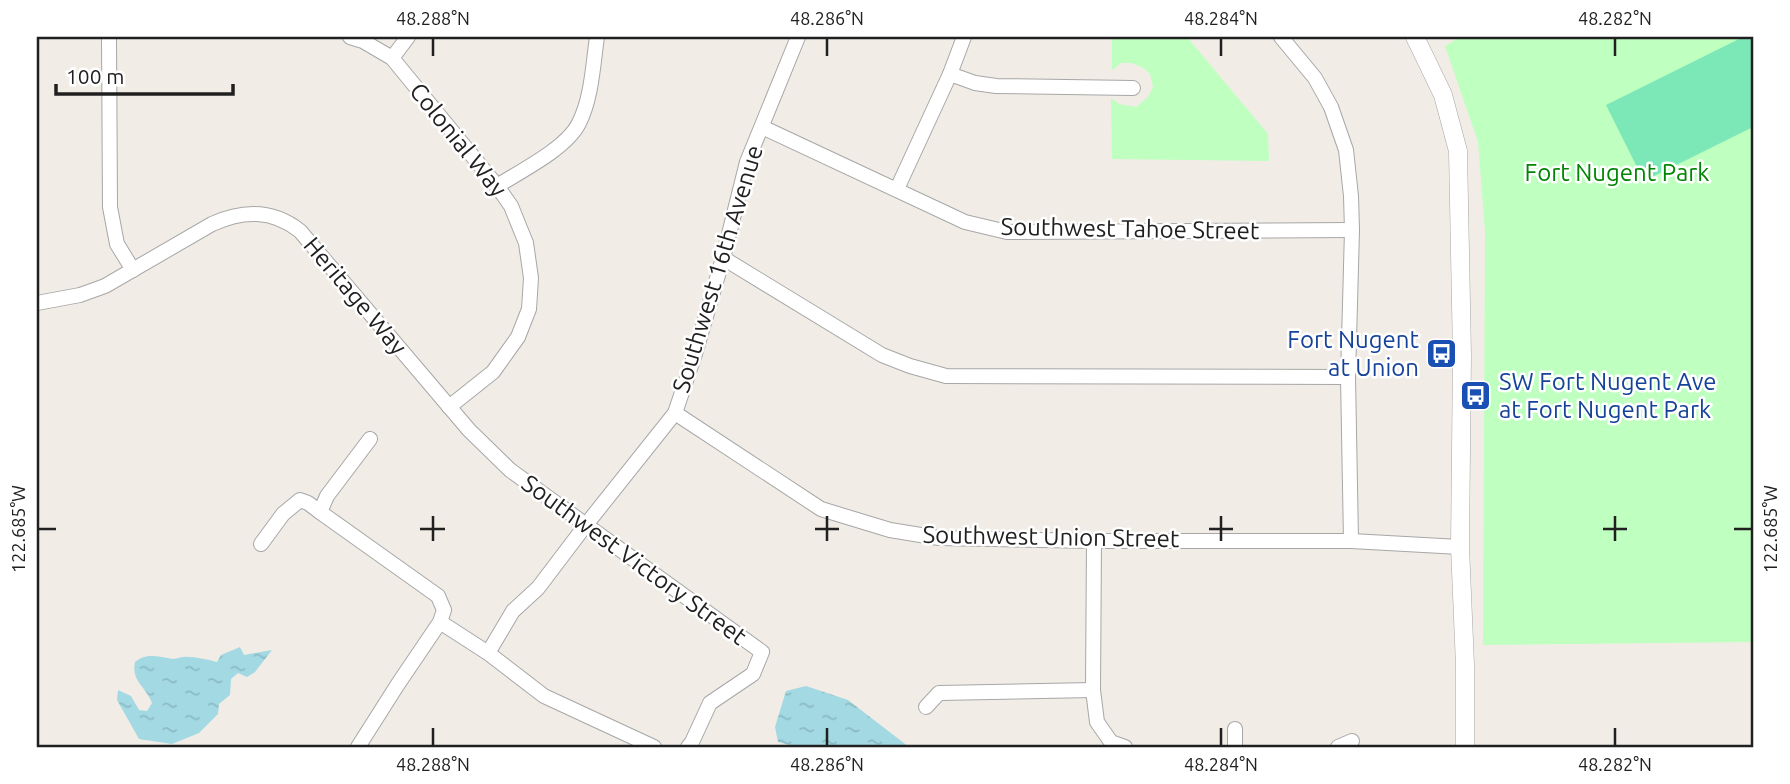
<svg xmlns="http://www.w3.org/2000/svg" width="1790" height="784" viewBox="0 0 1790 784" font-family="Ubuntu,sans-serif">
  <defs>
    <pattern id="water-ripples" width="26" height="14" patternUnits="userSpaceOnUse" patternTransform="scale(1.75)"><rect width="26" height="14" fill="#a2d9e3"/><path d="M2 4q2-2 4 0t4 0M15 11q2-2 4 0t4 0" fill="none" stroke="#8bbac2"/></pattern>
  </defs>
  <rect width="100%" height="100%" fill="#f1ede6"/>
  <g fill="#bfffc0">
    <polygon points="1112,37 1187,37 1268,134 1269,161 1112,159 1111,98 1119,104 1136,107 1148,97 1153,87 1150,74 1142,67 1131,63 1121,63 1112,70"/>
    <polygon points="1460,37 1753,37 1753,642 1483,645 1485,232 1478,142 1445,46"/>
  </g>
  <polygon fill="#7ce8b7" points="1743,37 1753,37 1753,127 1644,181 1606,105"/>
  <g fill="url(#water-ripples)">
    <path d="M 240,647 L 244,655 L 272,650 L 255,672 L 247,677 L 238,673 L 231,679 L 230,695 L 219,704 L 218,714 L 199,733 L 172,744 L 139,739 L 117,700 L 118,690 L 131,696 L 139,710 L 147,711 L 152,703 C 146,686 131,682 135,662 C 147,652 159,657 173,659 C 176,659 180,657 184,657 C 192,656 209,660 217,662 L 221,655 Z"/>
    <polygon points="806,686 848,700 909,747 797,747 778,742 775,727 786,691"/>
  </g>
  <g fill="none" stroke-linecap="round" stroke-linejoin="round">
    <defs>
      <g id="minor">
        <polyline points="109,37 110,207 117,244 133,270"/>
        <polyline points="350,37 363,41 392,58 497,186 511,206 526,243 531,278 529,309 518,337 493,372 449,407"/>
        <polyline points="1281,37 1315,78 1331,107 1346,150 1351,196 1352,230 1348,377 1351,541"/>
        <polyline points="392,58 408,37"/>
        <polyline points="950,74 975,83 996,86 1133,88"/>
        <polyline points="762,127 965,222 1007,232 1352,230"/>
        <path d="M 497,186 C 521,171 567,148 579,123 C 592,97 593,64 597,37"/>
        <polyline points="897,189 950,74 964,37"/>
        <polyline points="723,258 882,355 910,366 946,376 1348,377"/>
        <path d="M 37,303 L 80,295 L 105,286 L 212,224 C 243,210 272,209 300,231 L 469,430 L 510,470 L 762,652 L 753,674 L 710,703 L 692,742 L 688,747"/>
        <polyline points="675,413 821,509 890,530 939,538 1094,541 1351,541 1460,547"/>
        <polyline points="1094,541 1093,690 1097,722 1111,742 1125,747"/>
        <polyline points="261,544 283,514 300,500 308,503 320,512"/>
        <polyline points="440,622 488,653 544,696 654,747"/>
        <polyline points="488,653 513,611 538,588 585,526 675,413 695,354 723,258 747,162 798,37"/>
        <polyline points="926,707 939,693 1093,690"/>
        <polyline points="358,747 398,684 440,622 444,610 438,596 320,512 327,496 370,439"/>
        <polyline points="1235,747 1235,729"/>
        <polyline points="1338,747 1352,741"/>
      </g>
      <polyline id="tertiary" points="1415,37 1443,95 1458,151 1462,355 1460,547 1465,665 1465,747"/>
    </defs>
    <use href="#minor" stroke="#a7a7a7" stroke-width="16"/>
    <use href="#tertiary" stroke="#a7a7a7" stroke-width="19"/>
    <use href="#minor" stroke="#fff" stroke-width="14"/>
    <use href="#tertiary" stroke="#fff" stroke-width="18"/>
  </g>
  <path fill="none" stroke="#202020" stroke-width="2.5" d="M 433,38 L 433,56M 827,38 L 827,56M 1221,38 L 1221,56M 1615,38 L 1615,56M 433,516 L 433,541M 827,516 L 827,541M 1221,516 L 1221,541M 1615,516 L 1615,541M 38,529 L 56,529M 420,529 L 445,529M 815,529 L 839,529M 1209,529 L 1233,529M 1603,529 L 1627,529M 1734,529 L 1752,529M 433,728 L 433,746M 827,728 L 827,746M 1221,728 L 1221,746M 1615,728 L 1615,746"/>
  <defs>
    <symbol id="bus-square" viewBox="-11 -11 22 22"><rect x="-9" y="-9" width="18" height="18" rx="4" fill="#1a4fb4" stroke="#fff"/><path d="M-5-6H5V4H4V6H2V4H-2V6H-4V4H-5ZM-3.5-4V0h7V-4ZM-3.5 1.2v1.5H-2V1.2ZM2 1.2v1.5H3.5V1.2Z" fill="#fff"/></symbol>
  </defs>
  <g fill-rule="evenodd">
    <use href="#bus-square" x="1424" y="336" width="35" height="35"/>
    <use href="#bus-square" x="1458" y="378" width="35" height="35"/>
  </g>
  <g text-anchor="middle" stroke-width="5" stroke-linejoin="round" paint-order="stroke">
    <g font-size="24" fill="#202020" stroke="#fff">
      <text transform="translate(458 140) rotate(51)" y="8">Colonial Way</text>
      <text transform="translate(1130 229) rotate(1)" y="8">Southwest Tahoe Street</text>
      <text transform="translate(718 269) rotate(-73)" y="8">Southwest 16th Avenue</text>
      <text transform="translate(355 296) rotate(50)" y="8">Heritage Way</text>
      <text transform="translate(1051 537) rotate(1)" y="8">Southwest Union Street</text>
      <text transform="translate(634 560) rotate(36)" y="8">Southwest Victory Street</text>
    </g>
    <g font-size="24" fill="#028504" stroke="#fff">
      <text x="1617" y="181">Fort Nugent Park</text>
    </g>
    <g font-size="24" fill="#164399" stroke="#fff" text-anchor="end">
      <text x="1419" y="348">Fort Nugent<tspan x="1419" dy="28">at Union</tspan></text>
      <text x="1499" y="390" text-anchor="start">SW Fort Nugent Ave<tspan x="1499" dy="28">at Fort Nugent Park</tspan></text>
    </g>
  </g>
  <rect width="1790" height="784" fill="none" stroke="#ffffff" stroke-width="77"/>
  <path d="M56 84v10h177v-10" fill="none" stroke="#202020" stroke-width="3.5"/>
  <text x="66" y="84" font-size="21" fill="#202020" stroke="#ffffff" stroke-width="5" paint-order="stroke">100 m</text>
  <rect x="38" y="38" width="1714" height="708" fill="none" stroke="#202020" stroke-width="2.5"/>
  <g font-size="18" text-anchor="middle" fill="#202020">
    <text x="433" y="25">48.288°N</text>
    <text x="827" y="25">48.286°N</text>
    <text x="1221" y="25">48.284°N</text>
    <text x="1615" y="25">48.282°N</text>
    <text transform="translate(1771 529) rotate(-90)" y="6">122.685°W</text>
    <text transform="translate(19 529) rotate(-90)" y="6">122.685°W</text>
    <text x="433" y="771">48.288°N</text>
    <text x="827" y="771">48.286°N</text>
    <text x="1221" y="771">48.284°N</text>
    <text x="1615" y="771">48.282°N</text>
  </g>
</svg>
